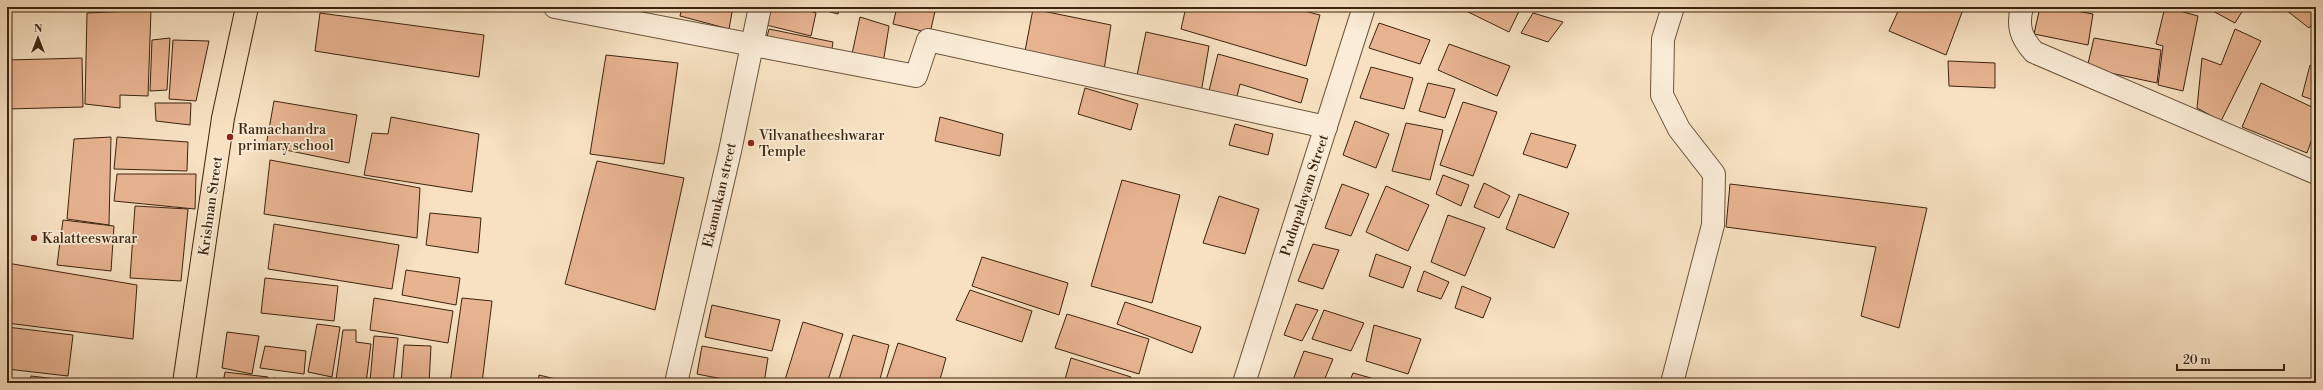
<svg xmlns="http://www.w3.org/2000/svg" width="2323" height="390" viewBox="0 0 2323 390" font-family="'Libre Bodoni',serif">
  <rect width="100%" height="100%" fill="#f7e1c1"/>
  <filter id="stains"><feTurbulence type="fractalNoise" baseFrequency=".005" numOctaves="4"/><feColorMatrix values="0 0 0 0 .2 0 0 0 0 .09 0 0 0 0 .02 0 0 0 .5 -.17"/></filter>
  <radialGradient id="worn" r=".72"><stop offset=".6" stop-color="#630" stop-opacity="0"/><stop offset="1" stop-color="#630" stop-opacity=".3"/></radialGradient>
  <g fill="#e8b391" stroke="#3c240e">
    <polygon points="682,7 733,7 729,29 680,16"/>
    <polygon points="766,7 798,7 816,13 811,36 762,24"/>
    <polygon points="811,7 840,7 838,14"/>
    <polygon points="897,7 936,7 930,33 893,24"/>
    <polygon points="1186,7 1289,7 1320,15 1306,66 1181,29"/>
    <polygon points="1433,7 1442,7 1441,10"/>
    <polygon points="1458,7 1521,7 1509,32"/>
    <polygon points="1552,7 1562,7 1561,10"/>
    <polygon points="1900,7 1931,7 1937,9 1938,7 1964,7 1946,55 1889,31"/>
    <polygon points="2040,7 2055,7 2093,14 2088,45 2034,34"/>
    <polygon points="2165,7 2198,16 2183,91 2158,85 2163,46 2156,44"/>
    <polygon points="2213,7 2245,7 2235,23 2211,10"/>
    <polygon points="2270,7 2280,7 2277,12"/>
    <polygon points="2288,7 2316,7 2316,18 2309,28 2286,10"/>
    <polygon points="1033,9 1111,25 1104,70 1025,51"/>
    <polygon points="151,10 148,96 120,95 120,108 85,104 87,13"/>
    <polygon points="320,13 484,35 479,77 315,51"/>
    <polygon points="1533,13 1563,22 1548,42 1521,33"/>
    <polygon points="860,17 889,26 882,70 850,63"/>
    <polygon points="1379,23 1430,40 1420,64 1369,48"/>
    <polygon points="769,29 833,42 829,67 763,52"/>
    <polygon points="2235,29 2261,41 2221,121 2197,108 2202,58 2221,65"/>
    <polygon points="1146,32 1209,46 1201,93 1136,80"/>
    <polygon points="170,38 167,90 150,91 152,40"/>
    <polygon points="2094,38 2161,50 2157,83 2087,68"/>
    <polygon points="173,40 209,41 196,101 169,99"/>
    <polygon points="1449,44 1510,66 1497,96 1438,70"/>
    <polygon points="1218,54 1308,79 1301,103 1240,84 1234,109 1206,103"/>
    <polygon points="606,55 678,63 664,164 590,154"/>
    <polygon points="82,58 83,107 7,109 8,60"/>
    <polygon points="1948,61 1995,63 1995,88 1949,86"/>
    <polygon points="2310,65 2316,67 2316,101 2302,96"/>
    <polygon points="1371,67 1413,78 1404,109 1360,98"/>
    <polygon points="1428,83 1455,89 1445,118 1419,111"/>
    <polygon points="2261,83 2316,109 2316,127 2307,153 2242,127"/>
    <polygon points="1085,88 1138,104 1131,130 1078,114"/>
    <polygon points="274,101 357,115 349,163 266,146"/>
    <polygon points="1463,102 1497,112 1473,176 1440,165"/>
    <polygon points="155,103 191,103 190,125 156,121"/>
    <polygon points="391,117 479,134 472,192 364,175 372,133 388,134"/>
    <polygon points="940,117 1003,134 1000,156 935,141"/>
    <polygon points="1355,121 1389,134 1376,168 1343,155"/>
    <polygon points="1406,123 1443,130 1430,180 1392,171"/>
    <polygon points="1235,124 1273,134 1268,155 1229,145"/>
    <polygon points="1531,133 1576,145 1567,168 1523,154"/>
    <polygon points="111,137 109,225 67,219 74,139"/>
    <polygon points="117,137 188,142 187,171 114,169"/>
    <polygon points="2316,145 2316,158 2312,157"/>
    <polygon points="270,160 420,188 417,238 264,214"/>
    <polygon points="597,161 684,178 655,310 565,284"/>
    <polygon points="7,166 11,166 7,222"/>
    <polygon points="117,174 196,174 195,209 114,201"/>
    <polygon points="1443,175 1469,185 1461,206 1436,194"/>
    <polygon points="1122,180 1180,195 1152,303 1091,286"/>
    <polygon points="1484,183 1510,196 1499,218 1474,207"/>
    <polygon points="1342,184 1369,194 1351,236 1325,228"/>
    <polygon points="1730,184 1927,208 1899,328 1861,316 1876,247 1726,227"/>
    <polygon points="1386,186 1429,205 1408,251 1366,232"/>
    <polygon points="1519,194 1569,213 1554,248 1506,229"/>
    <polygon points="1219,196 1259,209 1245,254 1203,243"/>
    <polygon points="135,206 188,209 181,281 130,278"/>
    <polygon points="430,213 481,218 478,253 426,245"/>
    <polygon points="1448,215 1485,228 1465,276 1431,262"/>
    <polygon points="63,220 114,226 111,271 57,265"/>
    <polygon points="274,224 399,245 392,289 268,269"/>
    <polygon points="1313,244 1339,250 1323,289 1298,281"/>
    <polygon points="1376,254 1411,267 1403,288 1369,276"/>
    <polygon points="982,257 1068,283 1059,315 972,286"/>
    <polygon points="7,263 137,285 133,339 7,323"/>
    <polygon points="406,270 460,278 456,305 402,295"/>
    <polygon points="1424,271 1449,282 1441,299 1417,291"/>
    <polygon points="265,278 338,286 334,321 261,313"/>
    <polygon points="1462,286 1491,298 1483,318 1455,308"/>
    <polygon points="970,290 1032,311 1022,342 956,320"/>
    <polygon points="374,298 453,311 448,343 370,330"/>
    <polygon points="462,298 492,301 482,383 450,383"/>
    <polygon points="1125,302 1201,327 1192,353 1117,324"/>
    <polygon points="1296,304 1318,310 1302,341 1284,335"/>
    <polygon points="712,305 780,320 772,351 705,337"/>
    <polygon points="1324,310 1364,323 1351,351 1312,339"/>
    <polygon points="1067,314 1149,339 1139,374 1055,348"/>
    <polygon points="803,322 843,334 827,383 784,383"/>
    <polygon points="317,324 340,327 332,377 308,372"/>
    <polygon points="1374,325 1421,339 1408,374 1366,361"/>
    <polygon points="7,327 73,335 68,376 7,369"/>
    <polygon points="343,330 356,330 356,342 371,344 366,383 336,380"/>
    <polygon points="227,332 259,336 252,374 222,368"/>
    <polygon points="853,335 889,345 879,383 838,383"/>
    <polygon points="374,336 398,338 393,383 370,382"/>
    <polygon points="898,343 946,358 939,383 885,383"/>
    <polygon points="404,345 431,346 429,383 401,383"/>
    <polygon points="265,346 306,351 304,374 260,368"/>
    <polygon points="702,346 768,358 764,383 743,383 697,374"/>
    <polygon points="1304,351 1333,359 1323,383 1303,383 1293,380"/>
    <polygon points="1071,358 1131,377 1129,383 1064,383"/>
    <polygon points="225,372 268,377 268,383 223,383"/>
    <polygon points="1353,373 1389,383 1349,383"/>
    <polygon points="539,375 572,383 538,383"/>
    <polygon points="31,376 90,383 29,383"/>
    <polygon points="273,378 318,383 272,383"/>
  </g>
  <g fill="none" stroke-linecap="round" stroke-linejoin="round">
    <defs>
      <g id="minor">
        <polyline points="555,7 916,76 928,40 1326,127"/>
        <path d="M 2022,7 C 2017,26 2021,38 2034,52 L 2316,173"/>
        <polyline points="676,383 730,151 760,7"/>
        <polyline points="1244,383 1364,7"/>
        <polyline points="1672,383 1713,225 1714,174 1679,129 1662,95 1663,39 1673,7"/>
      </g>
      <polyline id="major" points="184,383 223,118 247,7"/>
    </defs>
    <use href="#minor" stroke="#6b533b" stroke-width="24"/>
    <use href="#major" stroke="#3c240e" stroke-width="24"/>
    <use href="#minor" stroke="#faecd7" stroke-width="22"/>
    <use href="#major" stroke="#f7e1c1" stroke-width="22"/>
  </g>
  <g fill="#8f2418" stroke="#faecd7" stroke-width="1.5">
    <circle cx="230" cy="137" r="4"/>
    <circle cx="751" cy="143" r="4"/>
    <circle cx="34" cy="238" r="4"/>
  </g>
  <g text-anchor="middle" stroke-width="3.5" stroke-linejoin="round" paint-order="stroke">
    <g font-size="14" fill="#3c240e" stroke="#faecd7" text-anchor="start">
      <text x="238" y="134">Ramachandra<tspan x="238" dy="16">primary school</tspan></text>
      <text x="759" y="140">Vilvanatheeshwarar<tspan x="759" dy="16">Temple</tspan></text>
      <text x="42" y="243">Kalatteeswarar</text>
    </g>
    <g font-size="14" fill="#3c240e" stroke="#faecd7">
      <text transform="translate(719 195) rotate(-77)" y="5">Ekamukan street</text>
      <text transform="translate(1304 195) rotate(-72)" y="5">Pudupalayam Street</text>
      <text transform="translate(210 206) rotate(-82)" y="5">Krishnan Street</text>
    </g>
  </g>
  <rect width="2323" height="390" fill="none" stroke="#f7e1c1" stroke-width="24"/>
  <rect x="8" y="8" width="2307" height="374" fill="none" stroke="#3c240e" stroke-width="2"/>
  <rect x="12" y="12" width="2299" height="366" fill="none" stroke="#3c240e"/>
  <g transform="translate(38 38)" stroke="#faecd7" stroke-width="3" paint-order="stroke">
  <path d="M0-3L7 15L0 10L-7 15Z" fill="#3c240e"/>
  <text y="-6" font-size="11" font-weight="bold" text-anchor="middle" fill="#3c240e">N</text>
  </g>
  <path d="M2177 364v6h107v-6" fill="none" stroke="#3c240e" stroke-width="2"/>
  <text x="2183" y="364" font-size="12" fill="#3c240e" stroke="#faecd7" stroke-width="3" paint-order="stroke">20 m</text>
  <rect width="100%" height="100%" filter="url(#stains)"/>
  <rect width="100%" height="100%" fill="url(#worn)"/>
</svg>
